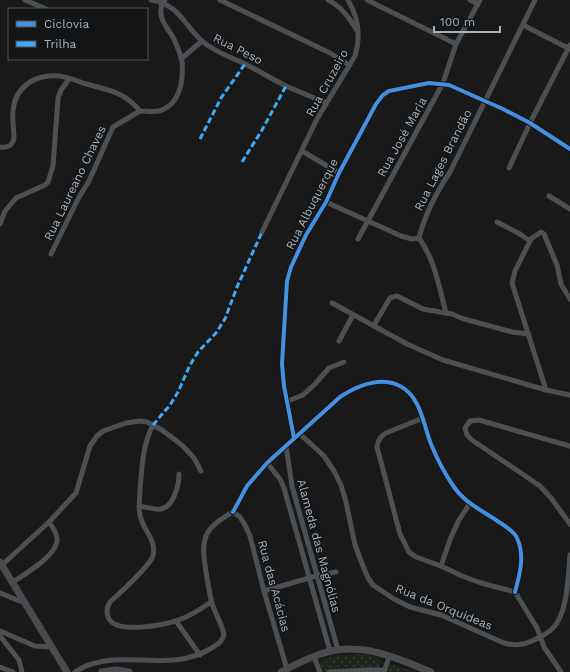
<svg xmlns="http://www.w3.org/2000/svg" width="570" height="672" viewBox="0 0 570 672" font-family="'Work Sans',sans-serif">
  <defs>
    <pattern id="grass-dots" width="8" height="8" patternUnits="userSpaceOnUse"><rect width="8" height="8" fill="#1d251d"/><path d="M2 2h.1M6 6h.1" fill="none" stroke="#3b423c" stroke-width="1.8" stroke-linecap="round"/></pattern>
  </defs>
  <rect width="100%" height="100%" fill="#19191a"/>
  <g fill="url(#grass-dots)">
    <polygon points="359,654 374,656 381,661 379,669 323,671 319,660 336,656"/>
    <polygon points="390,664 416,672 388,672"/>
  </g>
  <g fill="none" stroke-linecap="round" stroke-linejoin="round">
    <g stroke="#4d5053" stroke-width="5">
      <polyline points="25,0 46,9"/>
      <path d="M 151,0 C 180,5 183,24 202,41 C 214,52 231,57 245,64 C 259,71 272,79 286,86 C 299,92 313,97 326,103"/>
      <polyline points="220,0 330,53 349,65"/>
      <path d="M 328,0 C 342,7 349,18 357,30"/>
      <polyline points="367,0 456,44"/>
      <polyline points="470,0 478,4"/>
      <polyline points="523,25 568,48"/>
      <polyline points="181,59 202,41"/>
      <path d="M 0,147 C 8,148 12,146 14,138 C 14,129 12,120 13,111 C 15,86 36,74 59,76 C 68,77 77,81 86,84 C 109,90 124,92 140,111 C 146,111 153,112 159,111 C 175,106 180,93 182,78 C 182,73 183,67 182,62 C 181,55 177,46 174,39 C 170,31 162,24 161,14 C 160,9 162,4 165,0"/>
      <polyline points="302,151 339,173"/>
      <polyline points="509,168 530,123 570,45"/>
      <polyline points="549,196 570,209"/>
      <polyline points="326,202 401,236 412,239 419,238"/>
      <polyline points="497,222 520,234 530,241"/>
      <polyline points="0,224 5,211 16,198 45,185 48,182 53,166 58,98 61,90 69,79"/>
      <path d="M 262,232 L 317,119 L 355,56 C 361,37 358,17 348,0"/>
      <polyline points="358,239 443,83 456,44 480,0"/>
      <polyline points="51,254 79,197 89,181 113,127 140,111"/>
      <polyline points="332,303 407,344 443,360 546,390 570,395"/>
      <path d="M 446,313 C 439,287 435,260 419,238 C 425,214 436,193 450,172 L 535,0"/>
      <polyline points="374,325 390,298 397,296 423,309 452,314 464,319 512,332 529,334"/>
      <polyline points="339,341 353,315"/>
      <polyline points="546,390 512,283 515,271 530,241 532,238 541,232 544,234 557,265 561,284 570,299"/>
      <polyline points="288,401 303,395 315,384 329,368 344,362"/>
      <path d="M 423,418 L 386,433 C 380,437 378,440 377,447 L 400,534 L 409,552 L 416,557 L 441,566 L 462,576 L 481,583 L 515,592 L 537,628 L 544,647 L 561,672"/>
      <path d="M 153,425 C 142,446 142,468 140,490 C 140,498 138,507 140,515 C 142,529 159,542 152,558 C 146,569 120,593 110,602 C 106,608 106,613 109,619 C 118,634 162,625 176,621 C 189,617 201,609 211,602"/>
      <path d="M 300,434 L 324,456 L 334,471 L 341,485 L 346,502 L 355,545 L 363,566 L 368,578 L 373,585 L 394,599 L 410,607 L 441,615 L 504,643 C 516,646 523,645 534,640 C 540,637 547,634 552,629 C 568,615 568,575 570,555"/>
      <polyline points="294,438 284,386 282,364 287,281 291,267 306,235 326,202 339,173 376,104 383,95 389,91 429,83 449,85 503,109 530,123 570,149"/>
      <polyline points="286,446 292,486 338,650"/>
      <polyline points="570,446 479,420 470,421 465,428 467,435 472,440 540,486 551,498 570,524"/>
      <polyline points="267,463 280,479 284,488 330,651"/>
      <path d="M 139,506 C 146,507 155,510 161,509 C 174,507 179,484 179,474"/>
      <path d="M 233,512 L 247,486 L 267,463 L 340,397 C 357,386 380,376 400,386 C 421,397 423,424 431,444 C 437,459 445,474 454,487 C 465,503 483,511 499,522 C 505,526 514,531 517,538 C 525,555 520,574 515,592"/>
      <polyline points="233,512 240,517 245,525 250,536 264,591 287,669"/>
      <polyline points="2,565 49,522 76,493 90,446 97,436 103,431 126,423 140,421 147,422 162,430 183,446 194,458 201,471"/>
      <polyline points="441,566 451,537 459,520 470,503"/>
      <path d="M 13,582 C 25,574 58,555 57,539 C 57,532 52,527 49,522"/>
      <polyline points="264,591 316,576 336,572"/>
      <polyline points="0,593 25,603"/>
      <polyline points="176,621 200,655"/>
      <polyline points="0,631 35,646 52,647"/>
      <polyline points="0,636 19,660 22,672"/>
      <polyline points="314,657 320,672"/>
      <polyline points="0,667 13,672"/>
      <path d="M 75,672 C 85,665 100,661 113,660 C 146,658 180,667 210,649 C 216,645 222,643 224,635 C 222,623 215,614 212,603 C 209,593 208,582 206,572 C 201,539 202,529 233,512"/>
      <polyline points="329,672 369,670 385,670"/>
      <polyline points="384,672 389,657"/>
    </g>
    <g stroke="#4a4c4f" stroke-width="7">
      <polyline points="0,562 67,672"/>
      <polyline points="102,672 116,670 129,672"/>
      <path d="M 281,672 C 302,661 327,648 351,649 C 378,649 406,662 431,672"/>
    </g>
    <g stroke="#3fa9f5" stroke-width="3" stroke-dasharray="6 3" stroke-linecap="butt">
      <polyline points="200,139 221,98 245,64"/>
      <polyline points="242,162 262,130 286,86"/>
      <polyline points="153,425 170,405 178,392 190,365 198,352 216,333 225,319 237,287 262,232"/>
    </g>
    <defs>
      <g id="cycleway">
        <polyline points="294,438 284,386 282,364 287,281 291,267 306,235 326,202 339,173 376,104 383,95 389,91 429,83 449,85 503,109 530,123 570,149"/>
        <path d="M 233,512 L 247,486 L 267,463 L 340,397 C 357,386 380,376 400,386 C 421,397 423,424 431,444 C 437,459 445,474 454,487 C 465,503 483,511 499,522 C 505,526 514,531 517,538 C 525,555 520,574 515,592"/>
      </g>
    </defs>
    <use href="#cycleway" stroke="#131416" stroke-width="6"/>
    <use href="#cycleway" stroke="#468fdf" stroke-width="4"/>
  </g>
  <g text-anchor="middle" stroke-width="3" stroke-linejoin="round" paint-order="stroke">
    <g font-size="12" fill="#a9b3bc" stroke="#131416">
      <text transform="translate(238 49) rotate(27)" y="4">Rua Peso</text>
      <text transform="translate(327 83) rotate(-61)" y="4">Rua Cruzeiro</text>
      <text transform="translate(402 137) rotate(-61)" y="4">Rua José Maria</text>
      <text transform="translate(443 160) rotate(-63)" y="4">Rua Lages Brandão</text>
      <text transform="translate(75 183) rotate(-64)" y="4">Rua Laureano Chaves</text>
      <text transform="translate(312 204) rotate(-63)" y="4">Rua Albuquerque</text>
      <text transform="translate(319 546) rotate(75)" y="4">Alameda das Magnólias</text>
      <text transform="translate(274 586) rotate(75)" y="4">Rua das Acácias</text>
      <text transform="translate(444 607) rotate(22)" y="4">Rua da Orquideas</text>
    </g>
  </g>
  <rect x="8" y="8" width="140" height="52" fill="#131416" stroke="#4f5458"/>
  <rect x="16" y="21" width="20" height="6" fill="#468fdf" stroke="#4f5458"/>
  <text x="44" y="28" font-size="12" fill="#a9b3bc">Ciclovia</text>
  <rect x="16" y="41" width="20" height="6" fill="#3fa9f5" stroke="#4f5458"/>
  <text x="44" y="48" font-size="12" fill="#a9b3bc">Trilha</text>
  <path d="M434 26v6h66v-6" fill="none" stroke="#a9b3bc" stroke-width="2"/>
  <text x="440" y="26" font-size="12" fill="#a9b3bc" stroke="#131416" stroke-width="3" paint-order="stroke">100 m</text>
</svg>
